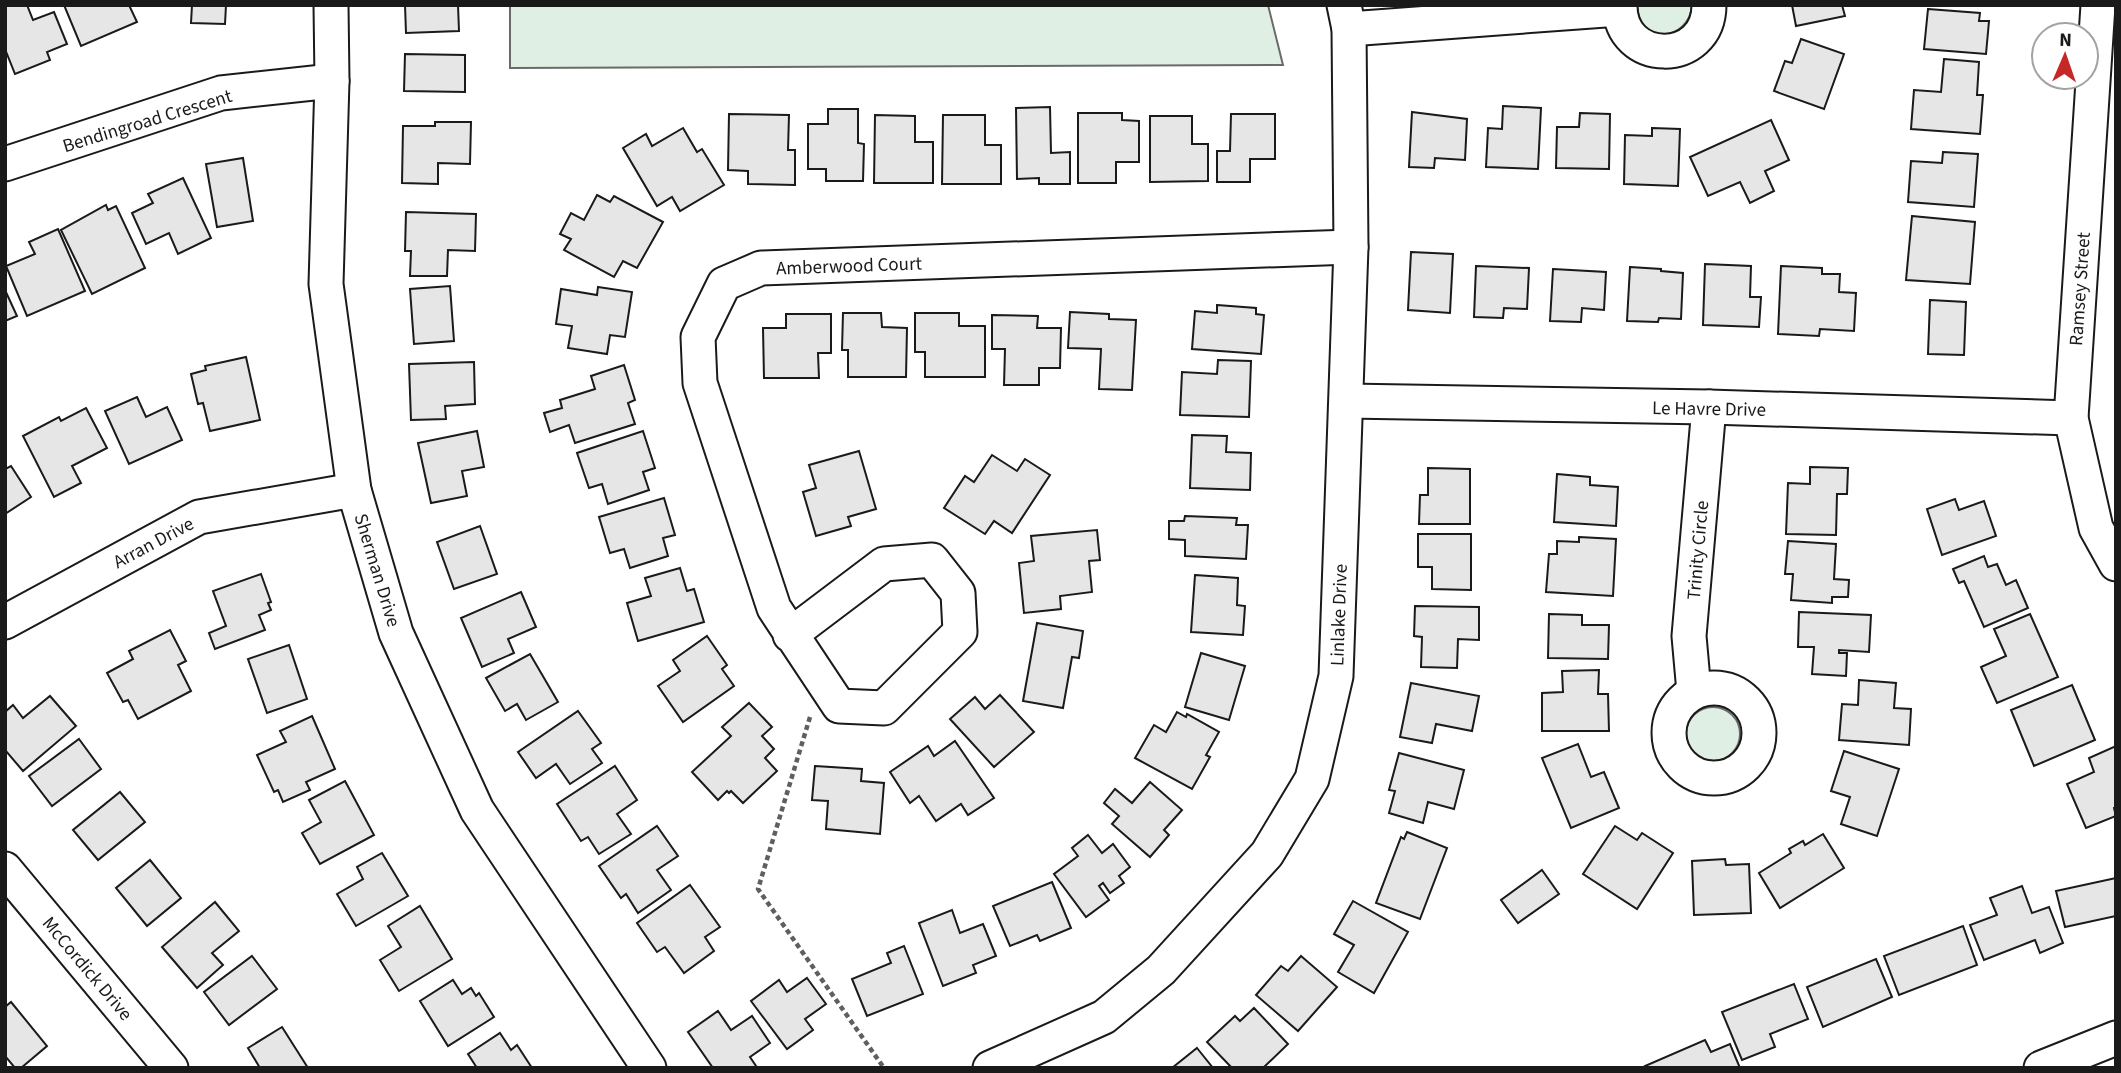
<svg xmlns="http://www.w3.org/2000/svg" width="2121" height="1073" viewBox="0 0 2121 1073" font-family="'Source Sans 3',sans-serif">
  <rect width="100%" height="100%" fill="#fff"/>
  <g fill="#e0efe3" stroke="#6a6a6a" stroke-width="2">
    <polygon points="510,5 1268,5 1283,65 510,68"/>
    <path d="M 1637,5 L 1692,5 C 1691,32 1656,47 1641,21 C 1638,16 1638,11 1637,5 Z"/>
    <circle cx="1713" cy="734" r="27"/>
  </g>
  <g fill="#e6e6e6" stroke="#1a1a1a" stroke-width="2">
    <polygon points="5,5 27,5 33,20 54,12 67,44 47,52 50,60 15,74 5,49"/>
    <polygon points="64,5 129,5 137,22 81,46"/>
    <polygon points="192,5 226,5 225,24 191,23"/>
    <polygon points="405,5 458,5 459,31 406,33"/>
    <polygon points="1792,5 1842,5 1845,16 1796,26"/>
    <polygon points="1928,9 1980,13 1979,21 1989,21 1986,54 1924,49"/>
    <polygon points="1801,39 1844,54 1824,109 1774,91 1785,61 1792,63"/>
    <polygon points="405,54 465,55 465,92 404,91"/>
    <polygon points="1944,59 1979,62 1977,95 1983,95 1980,134 1911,129 1914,90 1941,92"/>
    <polygon points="1503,106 1541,108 1538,169 1486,167 1488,128 1502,129"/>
    <polygon points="1050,107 1051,153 1070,152 1070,184 1039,184 1039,178 1017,179 1016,108"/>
    <polygon points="828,109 858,109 858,143 864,144 863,181 826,181 826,169 808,169 808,124 828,124"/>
    <polygon points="1412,112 1467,119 1465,160 1435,158 1434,168 1409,167"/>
    <polygon points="1078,113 1122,113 1122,120 1139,121 1139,162 1116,162 1116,183 1078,183"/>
    <polygon points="1580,113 1610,114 1609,169 1556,168 1557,127 1579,127"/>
    <polygon points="729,114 789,115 788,150 795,150 795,185 748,184 748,171 728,170"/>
    <polygon points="1231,114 1275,114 1275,159 1250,159 1250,182 1217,182 1217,151 1230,151"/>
    <polygon points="875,115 915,116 915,142 933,142 933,183 874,183"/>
    <polygon points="943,115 985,115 985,145 1001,145 1001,184 942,184"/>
    <polygon points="1150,116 1192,116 1192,144 1208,144 1208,181 1150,182"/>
    <polygon points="1771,120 1789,160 1765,171 1774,191 1750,203 1740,182 1708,196 1690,157"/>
    <polygon points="435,122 471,122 470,164 438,163 438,184 402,183 403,126 435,126"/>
    <polygon points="683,128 697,152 702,149 724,185 680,211 672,197 657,206 623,148 646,134 652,146"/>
    <polygon points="1652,128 1680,129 1678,186 1624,184 1625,135 1652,136"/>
    <polygon points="1943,152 1978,154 1974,207 1908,202 1911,161 1942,163"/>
    <polygon points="243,158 253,221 217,227 206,164"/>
    <polygon points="183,178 211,238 178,254 169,233 146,244 132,213 153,203 148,194"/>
    <polygon points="597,195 610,202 614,196 663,222 637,268 623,261 614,277 564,250 571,239 560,234 571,213 584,220"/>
    <polygon points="106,205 108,210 116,206 145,268 92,294 61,230"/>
    <polygon points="406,212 476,214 475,251 448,250 447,276 410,276 411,251 405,251"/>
    <polygon points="1912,216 1975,222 1970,284 1906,280"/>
    <polygon points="58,229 85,291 27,316 6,266 35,254 29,242"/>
    <polygon points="1411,252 1453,254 1450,313 1408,310"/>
    <polygon points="1705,264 1751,266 1750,297 1761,297 1759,327 1703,325"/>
    <polygon points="1476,266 1529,268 1527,309 1504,308 1503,318 1474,317"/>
    <polygon points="1781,266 1822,268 1822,274 1840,274 1839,292 1856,293 1854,331 1820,329 1819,336 1778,334"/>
    <polygon points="1630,267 1661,269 1661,271 1683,273 1681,319 1659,318 1658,322 1627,321"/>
    <polygon points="1553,269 1606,272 1604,310 1582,308 1581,322 1550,321"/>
    <polygon points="450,286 454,341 414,344 410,289"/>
    <polygon points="598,287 632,292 625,337 610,335 607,354 568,348 572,326 556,324 561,289 597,295"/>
    <polygon points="5,290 17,316 5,321"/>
    <polygon points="1930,300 1966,302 1964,355 1928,354"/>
    <polygon points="1217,305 1256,308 1256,314 1264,315 1261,354 1192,349 1195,311 1217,313"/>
    <polygon points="1070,312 1109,314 1109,319 1136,320 1132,390 1099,389 1101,349 1068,348"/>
    <polygon points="843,313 881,313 882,327 907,328 906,377 848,377 848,350 842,350"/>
    <polygon points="915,313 959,313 959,326 985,326 985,377 925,377 925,352 915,352"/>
    <polygon points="786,314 831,314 831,353 818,353 819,378 764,378 763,328 786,328"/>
    <polygon points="992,315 1038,316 1037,328 1061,328 1060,368 1039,368 1039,385 1004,385 1005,349 992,349"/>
    <polygon points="246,357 260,420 210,431 203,403 198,404 191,374 206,370 205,366"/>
    <polygon points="1218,360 1251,361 1249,417 1180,415 1182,372 1217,374"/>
    <polygon points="474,362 475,404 445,406 446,419 411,420 409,364"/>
    <polygon points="624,365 635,400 628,403 635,424 575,443 569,425 550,432 544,413 562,408 560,400 595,389 591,376"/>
    <polygon points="137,397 146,417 167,407 182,440 129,464 105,411"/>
    <polygon points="86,408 107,448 72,466 81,483 54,497 23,436 59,417 61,421"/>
    <polygon points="477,431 484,467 462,471 467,496 431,503 418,443"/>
    <polygon points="643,431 655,468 643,472 649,490 608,504 602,484 589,488 577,453"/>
    <polygon points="1192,435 1227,436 1226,452 1251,453 1250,490 1190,488"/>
    <polygon points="859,451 876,509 848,517 851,526 816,536 803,492 816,488 809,465"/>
    <polygon points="992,455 1017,471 1025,459 1050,475 1012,533 994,521 985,534 944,508 965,476 974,482"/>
    <polygon points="11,466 31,497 5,514 5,469"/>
    <polygon points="1810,467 1848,468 1847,494 1837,494 1836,535 1786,534 1788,483 1810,484"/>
    <polygon points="1428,468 1470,469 1470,524 1419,524 1420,495 1428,495"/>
    <polygon points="1557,474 1590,477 1590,485 1618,487 1616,526 1554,522"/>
    <polygon points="664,498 675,535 663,538 668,556 630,568 624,549 610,553 599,517"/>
    <polygon points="1955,499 1959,510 1984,501 1996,536 1942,555 1927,509"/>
    <polygon points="1185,516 1237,518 1236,525 1248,525 1246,559 1185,556 1185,540 1169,539 1169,521 1184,521"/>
    <polygon points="480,526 497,574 454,589 437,542"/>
    <polygon points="1097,530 1100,560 1089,561 1092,592 1060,596 1061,609 1024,613 1019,563 1034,561 1031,536"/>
    <polygon points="1418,534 1471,534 1471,590 1432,589 1432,567 1418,567"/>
    <polygon points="1579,537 1616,539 1613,596 1546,592 1549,554 1557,554 1557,541 1579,542"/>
    <polygon points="1788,541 1836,544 1834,579 1849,580 1848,597 1832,597 1832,603 1791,600 1793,574 1785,574"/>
    <polygon points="1984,556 1988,567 1997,564 2006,585 2016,580 2028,608 1984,627 1964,581 1959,583 1953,569"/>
    <polygon points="680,568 687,591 694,589 704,622 638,641 627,603 651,596 645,578"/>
    <polygon points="261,574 271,602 268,603 271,610 259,615 265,630 215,649 209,633 226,626 213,591"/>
    <polygon points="1195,575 1238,578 1237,605 1245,606 1243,635 1191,632"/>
    <polygon points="521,592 536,627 508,639 514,653 482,667 461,618"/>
    <polygon points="1415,606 1479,607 1479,640 1458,639 1457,668 1421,667 1422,637 1414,636"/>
    <polygon points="1799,612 1871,615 1869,652 1839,650 1839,653 1847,653 1846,676 1812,674 1814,647 1798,647"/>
    <polygon points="1549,614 1582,615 1582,625 1609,625 1608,659 1548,658"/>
    <polygon points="2030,614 2058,677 1997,703 1981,667 2006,656 1994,629"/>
    <polygon points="1037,623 1083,631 1079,658 1072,657 1063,708 1023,701"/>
    <polygon points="170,630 186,661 178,665 191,691 138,719 128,700 123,702 107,673 133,659 129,651"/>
    <polygon points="707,636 727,665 722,669 734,686 683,722 658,686 680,671 673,660"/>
    <polygon points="289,645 307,699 267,713 248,659"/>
    <polygon points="1201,653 1245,666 1229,720 1185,707"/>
    <polygon points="530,654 558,702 526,720 517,704 505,711 486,678"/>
    <polygon points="1599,670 1598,694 1608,694 1609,731 1542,731 1542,693 1563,692 1562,671"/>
    <polygon points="1859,680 1896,683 1894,708 1911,709 1909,745 1839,740 1842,704 1858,705"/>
    <polygon points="1411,683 1479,696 1472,731 1436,724 1432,743 1400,737"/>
    <polygon points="2072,685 2095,740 2034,766 2011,710"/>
    <polygon points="1000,695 1034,732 994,767 950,719 975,697 985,709"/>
    <polygon points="50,696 76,726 23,771 5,750 5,712 13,705 23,718"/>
    <polygon points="749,703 772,727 762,736 774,749 765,758 777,771 743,803 731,791 729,793 727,791 718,800 692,772 731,736 722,727"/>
    <polygon points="578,711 601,743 592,749 602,763 570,784 556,764 536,778 518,752"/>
    <polygon points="1177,712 1186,717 1187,714 1219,732 1206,755 1210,757 1192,789 1135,758 1154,725 1166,732"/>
    <polygon points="312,716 335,769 306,782 310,790 283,802 278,790 274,792 257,755 286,742 280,731"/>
    <polygon points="79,739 101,769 52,806 29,776"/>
    <polygon points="955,741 994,798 968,815 961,804 936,821 919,796 910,803 890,772 928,746 934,756"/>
    <polygon points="1578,744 1591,777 1604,772 1619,808 1571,828 1542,758"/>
    <polygon points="2116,746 2116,807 2114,808 2116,816 2086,828 2067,784 2094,772 2089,758"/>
    <polygon points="1844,751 1899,769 1877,836 1841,824 1850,797 1831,791"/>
    <polygon points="1399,753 1464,770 1454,809 1428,802 1423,823 1389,813 1395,791 1389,790"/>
    <polygon points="615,766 637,800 617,814 631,834 599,854 588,837 581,841 557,804"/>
    <polygon points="815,766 862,769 861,781 884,783 880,834 826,829 828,801 812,800"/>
    <polygon points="345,781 374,835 320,864 302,833 321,822 309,800"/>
    <polygon points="1150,782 1182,810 1164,830 1169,835 1150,857 1112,824 1119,816 1104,803 1115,789 1132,803"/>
    <polygon points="120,792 145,822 98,860 73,830"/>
    <polygon points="657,826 678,856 657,870 671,890 638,913 626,894 621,898 599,866"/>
    <polygon points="1615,826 1637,840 1642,833 1673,853 1637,909 1583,874"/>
    <polygon points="1407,832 1447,848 1420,919 1376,903 1401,837 1404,839"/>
    <polygon points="1823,834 1844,868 1780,908 1759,873 1791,853 1789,849 1803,841 1805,845"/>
    <polygon points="1088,835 1102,853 1113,844 1130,867 1119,876 1124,883 1110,893 1103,883 1099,886 1109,900 1086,917 1054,874 1078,856 1072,848"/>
    <polygon points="382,853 408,896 356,926 337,894 363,879 357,867"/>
    <polygon points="1725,859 1726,865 1749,864 1751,913 1694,915 1692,861"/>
    <polygon points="150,860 181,898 147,926 116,888"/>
    <polygon points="1542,870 1559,894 1518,923 1501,900"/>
    <polygon points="2116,878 2116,916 2065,927 2056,891"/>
    <polygon points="1052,882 1071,928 1040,941 1037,935 1010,946 993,906"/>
    <polygon points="690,885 720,927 705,937 714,951 684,973 665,947 657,952 637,923"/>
    <polygon points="2022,886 2032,913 2049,907 2063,943 2040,953 2035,940 1984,960 1970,925 1997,915 1990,898"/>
    <polygon points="1353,901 1408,932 1374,993 1338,972 1354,945 1334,934"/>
    <polygon points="215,902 239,931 212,953 223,965 197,988 162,947"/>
    <polygon points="420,906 452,959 399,991 380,960 401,947 388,926"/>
    <polygon points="952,910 960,933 983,924 996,956 973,965 976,973 943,986 919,923"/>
    <polygon points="1963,926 1977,965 1899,995 1884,956"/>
    <polygon points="904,946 923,994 867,1016 852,979 891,963 887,953"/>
    <polygon points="252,956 277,989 229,1025 204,992"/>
    <polygon points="1301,956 1337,987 1298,1031 1256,995 1281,966 1288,971"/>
    <polygon points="1876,959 1892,997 1823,1027 1807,987"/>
    <polygon points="807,978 826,1004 805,1019 813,1030 787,1049 751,1001 779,980 787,992"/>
    <polygon points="453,980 462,994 471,988 476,996 479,993 494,1017 448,1046 420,1001"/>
    <polygon points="1794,984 1808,1019 1770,1034 1775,1047 1742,1060 1722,1012"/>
    <polygon points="11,1002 47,1046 21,1068 15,1068 5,1056 5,1007"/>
    <polygon points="1254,1008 1288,1044 1263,1068 1232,1068 1207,1042 1235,1016 1240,1021"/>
    <polygon points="718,1011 731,1030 752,1016 770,1043 750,1057 756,1066 753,1068 713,1068 688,1032"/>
    <polygon points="282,1027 308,1068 260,1068 248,1048"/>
    <polygon points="500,1033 511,1050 517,1045 532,1068 477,1068 468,1054"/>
    <polygon points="1705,1040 1711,1052 1730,1044 1740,1068 1646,1068 1645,1066"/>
    <polygon points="1197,1048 1213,1068 1172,1068"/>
  </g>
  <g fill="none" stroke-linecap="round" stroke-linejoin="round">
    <defs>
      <g id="minor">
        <polyline points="331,5 332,81 326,284 354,490 396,633 477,810 649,1068"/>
        <path d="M 1620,5 C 1619,66 1709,67 1709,5"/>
        <polyline points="2098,5 2071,418 2096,528 2116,564"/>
        <polyline points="1349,29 1619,9"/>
        <polyline points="5,164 221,93 332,81"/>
        <polyline points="1347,401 1709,407 2071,418"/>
        <polyline points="5,622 199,517 354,490"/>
        <polyline points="790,635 884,564 932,560 958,593 960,632 884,708 839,706 774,608 700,383 698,337 724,284 761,268 1351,247"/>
        <circle cx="1714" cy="733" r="45"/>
        <polyline points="1694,692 1689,636 1709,407"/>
        <polyline points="5,869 171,1068"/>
        <polyline points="990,1068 1104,1017 1161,970 1267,854 1312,779 1336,676 1351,247 1349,29 1344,5"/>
        <polyline points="2041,1068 2116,1038"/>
      </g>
    </defs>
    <use href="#minor" stroke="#1a1a1a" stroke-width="37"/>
    <polyline stroke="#5f5f5f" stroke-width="4.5" stroke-dasharray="5 3.5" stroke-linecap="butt" points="810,717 758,889 884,1068"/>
    <use href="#minor" stroke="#fff" stroke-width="33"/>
  </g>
  <g text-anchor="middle" stroke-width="5" stroke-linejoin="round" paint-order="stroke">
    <g font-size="19" fill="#1a1a1a" stroke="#fff">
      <text transform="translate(147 120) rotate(-17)" y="7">Bendingroad Crescent</text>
      <text transform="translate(849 265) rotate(-2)" y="7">Amberwood Court</text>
      <text transform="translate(2079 289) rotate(-86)" y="7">Ramsey Street</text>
      <text transform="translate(1709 408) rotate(1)" y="7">Le Havre Drive</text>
      <text transform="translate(153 542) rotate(-28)" y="7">Arran Drive</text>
      <text transform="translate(1697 550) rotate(-85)" y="7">Trinity Circle</text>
      <text transform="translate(378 570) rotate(73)" y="7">Sherman Drive</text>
      <text transform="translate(1338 615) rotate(-88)" y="7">Linlake Drive</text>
      <text transform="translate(88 968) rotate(50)" y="7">McCordick Drive</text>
    </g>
  </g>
  <rect width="2121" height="1073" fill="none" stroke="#1a1a1a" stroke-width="14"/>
  <g transform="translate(2065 56) rotate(2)"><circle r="33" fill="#ffffff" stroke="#a3a3a3" stroke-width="2"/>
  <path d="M0-5L12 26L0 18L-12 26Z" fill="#c62828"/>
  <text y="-10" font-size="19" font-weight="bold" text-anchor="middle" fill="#1a1a1a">N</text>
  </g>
</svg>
